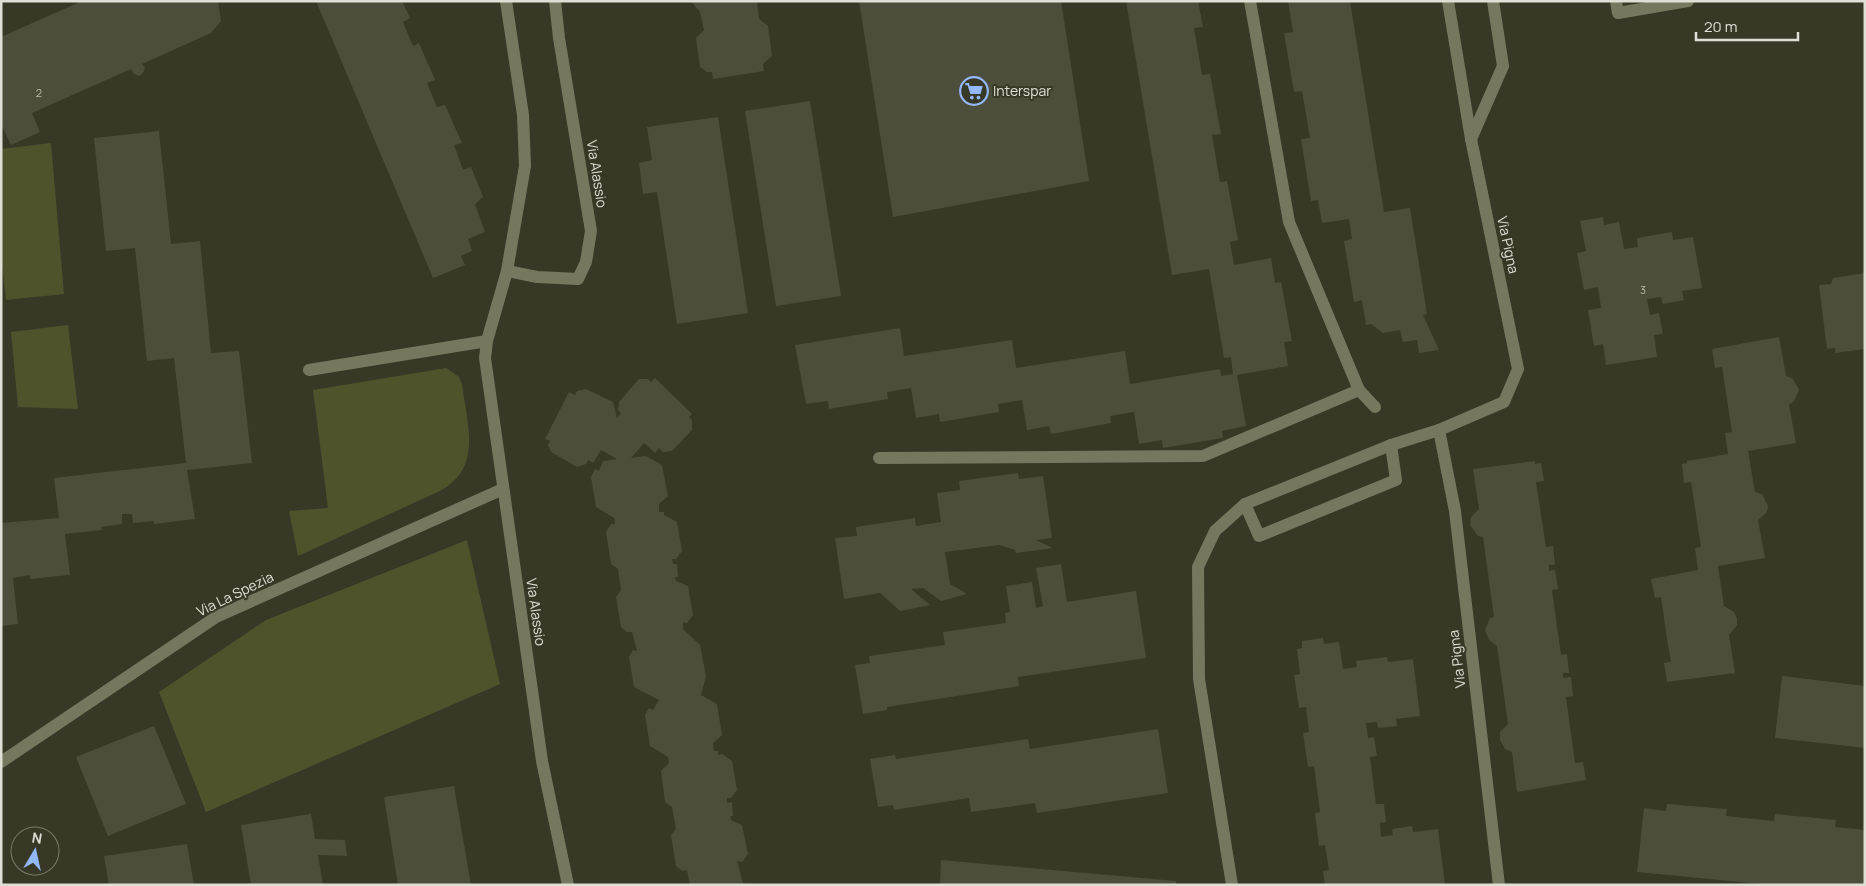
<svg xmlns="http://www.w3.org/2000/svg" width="1866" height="886" viewBox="0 0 1866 886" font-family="Manrope,sans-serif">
  <rect width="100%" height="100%" fill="#373826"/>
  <g fill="#4f532c">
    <polygon points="51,143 64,294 6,300 1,256 1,149"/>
    <polygon points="68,325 78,409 18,407 11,332"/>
    <path d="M 446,368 L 459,377 L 462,384 C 467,425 483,467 440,491 L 298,556 L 289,511 L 328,508 L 313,390 Z"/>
    <polygon points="467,540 500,684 206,812 159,692 266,620"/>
  </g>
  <g fill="#4c4e3b">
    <polygon points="82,1 218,1 221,21 211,33 142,64 145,68 143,73 139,76 134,74 131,69 32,113 40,132 11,145 1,124 1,37"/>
    <polygon points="316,1 402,1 410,18 403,22 413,46 419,43 435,80 427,83 437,107 445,105 462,143 454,145 463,170 471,167 483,197 475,204 485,232 468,239 472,251 461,256 465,265 433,278"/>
    <polygon points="691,1 757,1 759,19 768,26 772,56 763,64 764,71 713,79 712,72 707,72 700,67 696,38 704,30 700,12"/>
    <polygon points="859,1 1061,1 1089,181 893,217"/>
    <polygon points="1126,1 1198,1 1203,27 1194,28 1202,75 1210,74 1221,134 1212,135 1220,182 1227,181 1238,240 1230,242 1234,265 1271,258 1275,283 1281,282 1292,341 1284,342 1288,366 1237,375 1246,426 1222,431 1223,438 1163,448 1162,440 1139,444 1134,412 1110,416 1111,423 1051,434 1049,426 1027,430 1022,400 998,404 999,412 940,422 939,414 916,418 911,388 887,392 888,399 829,409 828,401 806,404 795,345 900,328 904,356 1012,340 1016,368 1125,351 1130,384 1220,369 1221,376 1233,374 1231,357 1224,358 1209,269 1172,275"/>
    <polygon points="1288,1 1350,1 1384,212 1410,208 1427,314 1423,315 1439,350 1419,353 1417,340 1403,342 1400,330 1383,333 1371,324 1366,325 1362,300 1354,302 1344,241 1352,239 1349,219 1322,223 1318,200 1311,201 1301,139 1310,138 1302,91 1294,92 1284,33 1293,32"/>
    <polygon points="810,101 841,296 776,306 745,111"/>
    <polygon points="718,117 748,313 677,324 657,192 643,194 639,163 652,160 647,127"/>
    <polygon points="159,131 171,244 200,241 211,353 239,351 252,463 187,470 195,519 154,524 154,521 133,523 132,514 122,514 122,524 101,527 102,530 65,534 70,575 30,579 30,575 13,578 18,624 1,626 1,523 59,518 54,478 186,463 174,358 147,361 135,248 106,251 94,138"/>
    <polygon points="1603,217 1604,225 1619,222 1624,249 1638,247 1637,238 1672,232 1673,240 1693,237 1702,288 1682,291 1684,300 1663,304 1661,297 1647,299 1650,315 1659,313 1663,334 1654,335 1657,357 1606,365 1603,344 1594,346 1588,310 1601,308 1598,287 1584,290 1577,253 1586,251 1580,221"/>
    <polygon points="1865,273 1865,349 1835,353 1835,348 1827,349 1819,285 1831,284 1833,278"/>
    <polygon points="1779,337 1786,376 1793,379 1799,390 1794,401 1789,405 1796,443 1748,451 1755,492 1762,494 1768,506 1767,512 1758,520 1765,558 1718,566 1724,606 1734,612 1737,618 1737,625 1729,635 1735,673 1667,682 1664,663 1671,662 1667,639 1661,597 1655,598 1651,579 1698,570 1695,548 1701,547 1691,482 1684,483 1682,464 1687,463 1687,461 1728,454 1725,433 1732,432 1722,367 1715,368 1712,349"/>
    <polygon points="655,378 692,414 689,417 692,420 692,430 672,451 663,452 659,448 655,453 644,443 631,458 646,456 662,465 668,496 659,504 659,512 664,512 664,515 677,522 682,551 676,559 672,559 673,564 677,564 678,577 675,577 676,581 688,586 693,615 687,623 683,622 683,629 700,645 706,676 701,695 717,704 722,735 713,743 714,751 718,751 718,755 722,754 732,761 737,790 731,798 727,798 727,803 732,802 733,816 730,816 731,820 742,825 748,854 742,862 737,861 743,883 750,885 690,885 687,870 682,871 676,866 671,835 676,829 672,807 665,802 661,771 669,763 668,757 650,746 645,715 649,708 653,710 659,700 634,687 629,657 633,650 637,651 632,632 627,632 621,627 616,597 621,590 618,569 611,564 606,532 611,524 615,524 614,518 596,507 591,477 595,469 599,471 603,461 617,459 601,450 593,463 588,460 586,464 577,467 551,452 548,445 550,441 545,439 569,392 575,395 577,391 586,389 613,402 617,418 621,413 618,410 619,402 639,379 648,379 651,382"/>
    <polygon points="1535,461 1535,464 1541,463 1544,481 1536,482 1546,547 1553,546 1555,565 1549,565 1549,571 1555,570 1558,589 1552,590 1561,655 1567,654 1569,673 1563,673 1563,678 1571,677 1573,696 1566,697 1575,763 1583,762 1586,780 1517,792 1512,752 1505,749 1500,740 1500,732 1508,724 1497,646 1489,640 1485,630 1490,618 1494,617 1483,537 1478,536 1470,525 1471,517 1479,509 1473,469"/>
    <polygon points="1018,473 1019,479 1043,476 1052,538 1036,540 1053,548 1016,553 1015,550 999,545 945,552 950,584 967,594 941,601 923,588 911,589 930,605 900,611 880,593 844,599 835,538 857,536 856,527 915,518 916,526 941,522 937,493 960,490 959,481"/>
    <polygon points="1061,564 1067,602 1136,591 1146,658 1018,677 1019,686 887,707 887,710 863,714 855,665 870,663 869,656 945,645 943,632 1006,623 1005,613 1010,612 1006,586 1032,582 1036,608 1043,606 1036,568"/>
    <polygon points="1323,638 1324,644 1339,642 1343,669 1357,667 1356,661 1387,657 1388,662 1413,659 1420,716 1396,719 1397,726 1378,728 1377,722 1366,723 1368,738 1374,737 1377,756 1370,757 1376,804 1384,804 1386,822 1380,823 1381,837 1393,835 1392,829 1412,826 1413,832 1438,829 1445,885 1325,885 1323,871 1329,870 1325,845 1319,846 1315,813 1320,812 1314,766 1308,767 1303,733 1309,732 1306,707 1299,708 1294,675 1300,674 1297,649 1302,648 1302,641"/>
    <polygon points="1782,676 1865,686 1865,748 1775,738"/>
    <polygon points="154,726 186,804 108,836 76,757"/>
    <polygon points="1158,729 1168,793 1037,813 1035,803 971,812 969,798 894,810 893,805 878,807 870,759 895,755 896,759 1028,739 1030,749"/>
    <polygon points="454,786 471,885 398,885 384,797"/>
    <polygon points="1667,804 1727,809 1726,816 1774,821 1775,814 1836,820 1835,827 1865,830 1865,885 1771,885 1637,872 1644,808 1666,811"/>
    <polygon points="311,814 315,839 345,840 347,856 318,855 323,885 251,885 241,825"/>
    <polygon points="187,844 194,885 109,885 104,856"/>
    <polygon points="941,860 1176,881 1176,885 940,885"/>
  </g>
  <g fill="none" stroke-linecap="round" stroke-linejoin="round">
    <g stroke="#75785e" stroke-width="12">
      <polyline points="506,1 523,115 525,166 507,271 487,341 485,358 542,761 568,885"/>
      <polyline points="1250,1 1289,222 1359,390 1375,407"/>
      <polyline points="1616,1 1618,13 1688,1"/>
      <polyline points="1471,139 1503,66 1493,1"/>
      <polyline points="507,271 537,277 578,279 586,262 591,231 559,38 555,1"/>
      <polyline points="309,370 487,341"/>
      <polyline points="1439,430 1455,511 1499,885"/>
      <polyline points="879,458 1203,456 1359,390"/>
      <polyline points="1245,504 1259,536 1396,480 1391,445"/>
      <polyline points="1,762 216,617 503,489"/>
      <polyline points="1232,885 1199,679 1198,567 1215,531 1245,504 1391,445 1439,430 1504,402 1518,369 1471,139 1448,1"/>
    </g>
  </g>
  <defs>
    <symbol id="supermarket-ring" viewBox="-11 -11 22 22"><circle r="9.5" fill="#373826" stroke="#93b7fd" stroke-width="1.5"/><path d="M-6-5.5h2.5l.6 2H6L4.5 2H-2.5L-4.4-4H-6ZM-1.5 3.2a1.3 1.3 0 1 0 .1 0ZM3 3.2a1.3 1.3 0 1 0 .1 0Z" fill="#93b7fd"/></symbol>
  </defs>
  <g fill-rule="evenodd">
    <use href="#supermarket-ring" x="958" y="75" width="32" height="32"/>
  </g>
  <g text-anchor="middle" stroke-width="4" stroke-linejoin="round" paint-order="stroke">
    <g font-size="11" fill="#babcae">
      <text x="39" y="97">2</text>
      <text x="1643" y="294">3</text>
    </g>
    <g font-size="14" fill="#dfe0d5" stroke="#373826" text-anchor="start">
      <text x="993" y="96">Interspar</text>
    </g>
    <g font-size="14" fill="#dfe0d5" stroke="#373826">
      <text transform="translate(597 174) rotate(81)" y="5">Via Alassio</text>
      <text transform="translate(1508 245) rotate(78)" y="5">Via Pigna</text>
      <text transform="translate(235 594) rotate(-26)" y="5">Via La Spezia</text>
      <text transform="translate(536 612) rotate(82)" y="5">Via Alassio</text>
      <text transform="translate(1457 659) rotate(-97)" y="5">Via Pigna</text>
    </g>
  </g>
  <rect width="1866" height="886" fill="none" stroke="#dfe0d5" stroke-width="5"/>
  <g transform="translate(35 851) rotate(9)"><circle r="24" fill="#373826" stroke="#7a7b6c"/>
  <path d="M0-4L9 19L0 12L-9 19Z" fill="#93b7fd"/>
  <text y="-8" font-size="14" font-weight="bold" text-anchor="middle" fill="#dfe0d5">N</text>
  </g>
  <path d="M1696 32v8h102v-8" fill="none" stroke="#dfe0d5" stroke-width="2.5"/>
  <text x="1704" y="32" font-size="15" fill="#dfe0d5" stroke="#373826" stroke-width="4" paint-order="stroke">20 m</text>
</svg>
